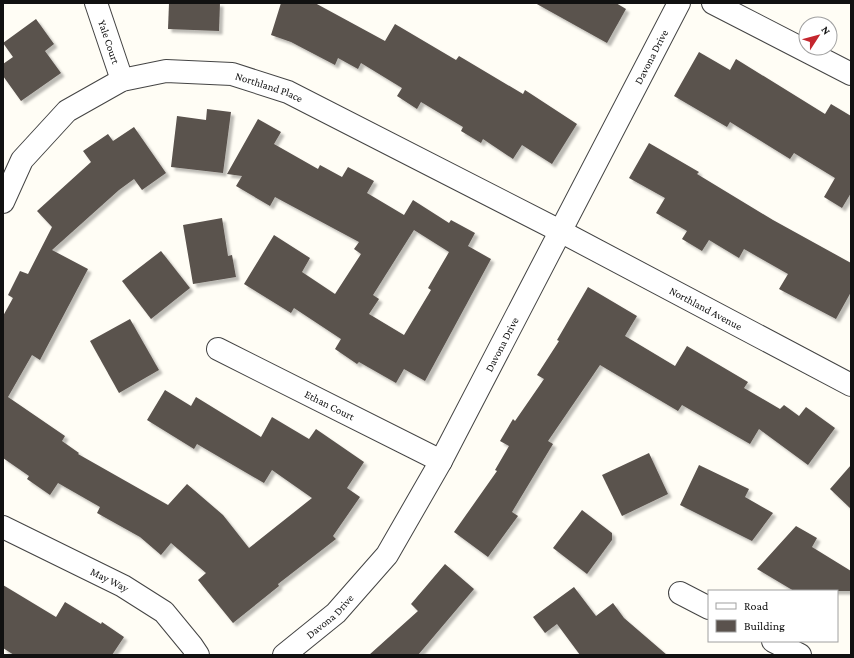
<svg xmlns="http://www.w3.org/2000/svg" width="854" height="658" viewBox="0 0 854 658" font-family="'Crimson Pro',serif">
  <defs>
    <filter id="shadow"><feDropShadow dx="3.5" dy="3.5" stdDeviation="1" flood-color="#0004"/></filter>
  </defs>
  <rect width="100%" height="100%" fill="#fffdf5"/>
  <g fill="#5a524d" fill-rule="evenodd" filter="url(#shadow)">
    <polygon points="169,3 220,3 219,31 168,29"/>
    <polygon points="281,3 315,3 385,41 395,24 456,60 459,56 523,94 525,90 577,124 552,164 522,145 513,159 483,139 481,143 461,131 463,127 421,102 417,109 397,96 402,88 361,63 358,69 338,58 335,65 291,42 271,35"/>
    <polygon points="535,3 616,3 626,9 607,43"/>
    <polygon points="36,19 54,44 45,51 61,73 21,101 3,76 3,64 13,57 3,43"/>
    <polygon points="699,52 730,70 736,59 825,114 831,104 851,116 851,193 842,208 824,197 835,178 794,153 790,159 730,122 727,127 674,96"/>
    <polygon points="207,109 231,112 223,173 171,167 177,116 206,120"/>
    <path d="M 258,119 L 281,132 L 274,144 L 318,169 L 320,165 L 342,177 L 348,167 L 374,181 L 367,193 L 404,215 L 413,200 L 449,223 L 451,220 L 475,233 L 468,246 L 491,259 L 425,381 L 404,369 L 396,383 L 359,362 L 357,364 L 335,349 L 341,339 L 294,308 L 291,313 L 244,284 L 274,235 L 310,258 L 302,272 L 335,294 L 361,254 L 354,249 L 359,242 L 275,197 L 270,206 L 236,186 L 242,176 L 227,174 ZM 414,230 L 449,252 L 428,288 L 431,290 L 404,335 L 369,314 L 379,299 L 373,295 Z"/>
    <polygon points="134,127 166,173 142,190 134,179 119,190 52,250 88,269 40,360 32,355 8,397 65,436 62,441 79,453 78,454 168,505 187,484 223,515 249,548 312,498 272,470 264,483 197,444 194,449 147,420 165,390 191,406 196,397 261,437 272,417 309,439 316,429 364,462 347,488 360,497 333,536 336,539 278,584 279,586 233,623 198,580 206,573 171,543 161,555 140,537 97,513 100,507 58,483 50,495 27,479 29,476 3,458 3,316 13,298 8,295 20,271 28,274 52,227 37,211 91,162 83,151 108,134 113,141"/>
    <polygon points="649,143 699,172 697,174 773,220 851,263 851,292 836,319 779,289 788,274 744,249 739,258 709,240 702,251 682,239 687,231 656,213 665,198 629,178"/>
    <polygon points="222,218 228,256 232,255 236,277 193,284 183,225"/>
    <polygon points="161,251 190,288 151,319 122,281"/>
    <polygon points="588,287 637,316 625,336 675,366 687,346 748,382 744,388 780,409 784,405 799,416 806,407 835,428 808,465 759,429 750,444 682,405 678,411 600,365 548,441 553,444 512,512 518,516 488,557 454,532 497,471 495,470 509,446 500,441 513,419 515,421 544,379 537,375 559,341 557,340"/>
    <polygon points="130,319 159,370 119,393 90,341"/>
    <polygon points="649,453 668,494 622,516 602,475"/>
    <polygon points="699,465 749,489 745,497 773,513 752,541 680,505"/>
    <polygon points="851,465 851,509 830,489"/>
    <polygon points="582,510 612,533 612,540 587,574 553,548"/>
    <polygon points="796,526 817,538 812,547 851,571 851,591 794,591 757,569"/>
    <polygon points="445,564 474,589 418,655 369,655 418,611 411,604"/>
    <polygon points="3,585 56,617 65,602 101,624 102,622 124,637 112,655 14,655 3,648"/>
    <polygon points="574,587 596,616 613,603 624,618 667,655 580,655 557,624 545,633 533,617"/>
  </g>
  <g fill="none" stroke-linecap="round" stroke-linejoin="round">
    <defs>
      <g id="minor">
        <path id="s1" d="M 96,3 L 122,80"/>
        <polyline points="713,3 851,74"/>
        <path id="s2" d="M 3,202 L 22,160 L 67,111 L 122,80 L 166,71 L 232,74 L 288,92 L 560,231 L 851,385"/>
        <path id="s3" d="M 218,349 L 441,461"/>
        <path id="s4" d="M 3,527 L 123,586 L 164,612 L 192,646 L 198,655"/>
        <polyline points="680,593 709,608"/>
        <polyline points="773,641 800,655"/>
        <path id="s5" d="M 284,655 L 336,613 L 387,555 L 441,461 L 679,3"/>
      </g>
    </defs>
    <use href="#minor" stroke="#444" stroke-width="24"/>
    <use href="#minor" stroke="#fff" stroke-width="22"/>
  </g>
  <g text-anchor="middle" stroke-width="4" stroke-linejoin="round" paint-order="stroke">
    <g font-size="11" fill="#111" stroke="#fff">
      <text dy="4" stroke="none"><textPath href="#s1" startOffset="41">Yale Court</textPath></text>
      <text dy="4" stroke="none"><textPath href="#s5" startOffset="708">Davona Drive</textPath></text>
      <text dy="4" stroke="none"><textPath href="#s2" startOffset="326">Northland Place</textPath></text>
      <text dy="4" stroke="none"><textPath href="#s2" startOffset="816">Northland Avenue</textPath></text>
      <text dy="4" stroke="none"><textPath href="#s5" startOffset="384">Davona Drive</textPath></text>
      <text dy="4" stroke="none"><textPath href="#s3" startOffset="125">Ethan Court</textPath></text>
      <text dy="4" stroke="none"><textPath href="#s4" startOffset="119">May Way</textPath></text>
      <text dy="4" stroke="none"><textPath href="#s5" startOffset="60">Davona Drive</textPath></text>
    </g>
  </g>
  <rect width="854" height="658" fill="none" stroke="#111111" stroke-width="8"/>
  <rect x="708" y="590" width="130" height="52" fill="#ffffff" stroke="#a0a0a0"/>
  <rect x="716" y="603" width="20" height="6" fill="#ffffff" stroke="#a0a0a0"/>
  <text x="744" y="610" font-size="12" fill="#111111">Road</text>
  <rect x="716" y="620" width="20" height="12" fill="#5a524d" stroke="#a0a0a0"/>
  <text x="744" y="630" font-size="12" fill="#111111">Building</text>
  <g transform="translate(818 36) rotate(54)"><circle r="19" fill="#ffffff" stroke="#a0a0a0"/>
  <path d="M0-3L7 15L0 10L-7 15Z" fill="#c4262e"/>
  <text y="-6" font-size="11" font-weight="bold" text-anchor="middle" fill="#111111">N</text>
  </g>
</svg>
